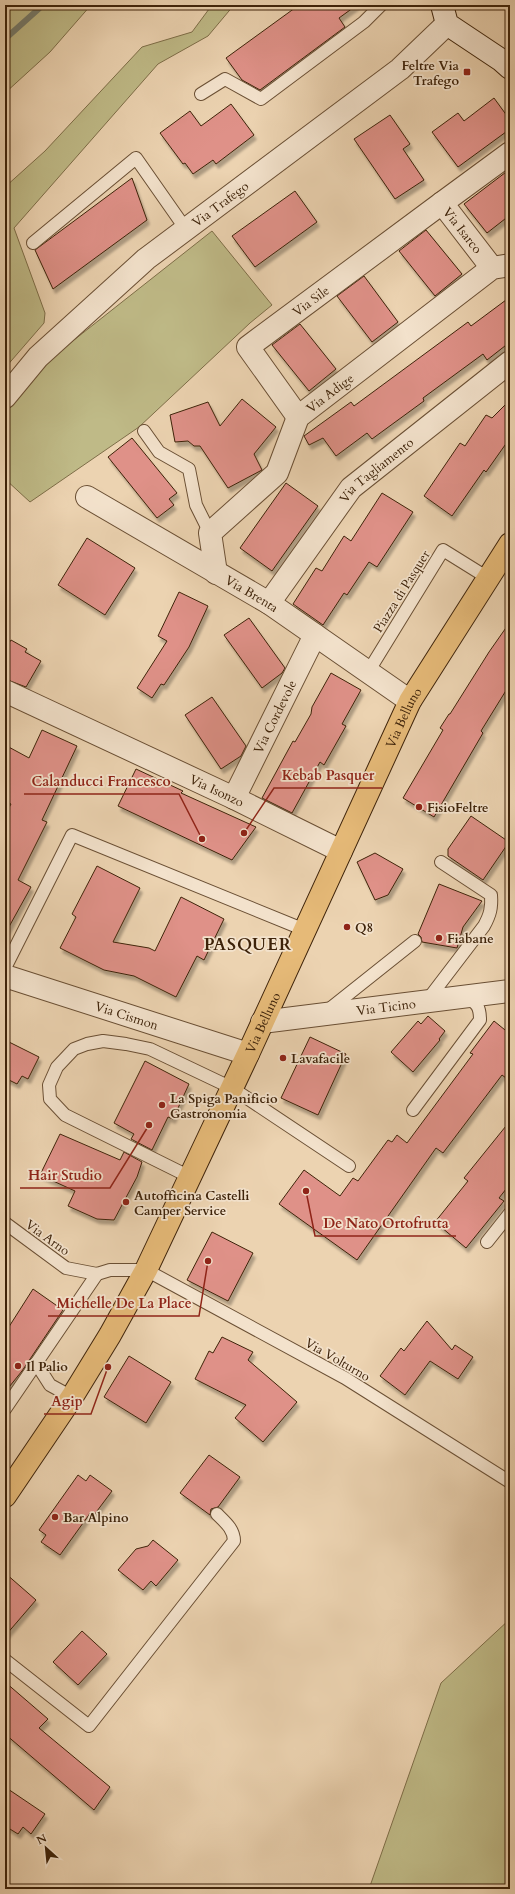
<svg xmlns="http://www.w3.org/2000/svg" width="515" height="1894" viewBox="0 0 515 1894" font-family="Cardo,serif">
  <defs>
    <filter id="shadow"><feDropShadow dx="2.5" dy="4.5" stdDeviation="1" flood-color="#0004"/></filter>
  </defs>
  <rect width="100%" height="100%" fill="#ecd3b1"/>
  <filter id="stains"><feTurbulence type="fractalNoise" baseFrequency=".005" numOctaves="4"/><feColorMatrix values="0 0 0 0 .2 0 0 0 0 .09 0 0 0 0 .02 0 0 0 .5 -.17"/></filter>
  <radialGradient id="worn" r=".72"><stop offset=".6" stop-color="#630" stop-opacity="0"/><stop offset="1" stop-color="#630" stop-opacity=".3"/></radialGradient>
  <g fill="#bfba87" stroke="#7e6e48">
    <polygon points="5,5 91,5 50,52 5,93"/>
    <polygon points="212,5 234,5 208,36 158,64 14,228 45,313 44,323 5,368 5,187 45,151 142,47 192,32"/>
    <polygon points="212,231 272,305 250,323 139,427 30,502 5,479 5,411 41,366"/>
    <polygon points="510,1619 510,1889 369,1889 441,1683"/>
  </g>
  <g fill="none" stroke-linecap="round" stroke-linejoin="round">
    <polyline stroke="#757c6d" stroke-width="6" points="5,39 43,5"/>
  </g>
  <g fill="#df9188" stroke="#3e230a" filter="url(#shadow)">
    <polygon points="299,5 357,5 339,18 345,27 260,90 242,80 226,58"/>
    <polygon points="494,98 510,120 510,129 458,167 432,132 458,113 464,121"/>
    <polygon points="231,104 254,135 216,164 213,160 193,174 185,163 183,164 160,133 190,111 201,126"/>
    <polygon points="390,115 410,144 403,149 424,180 395,199 354,139"/>
    <polygon points="510,169 510,215 487,233 464,204"/>
    <polygon points="132,178 147,220 53,289 35,250"/>
    <polygon points="295,191 317,222 255,267 232,236"/>
    <polygon points="426,230 462,274 435,296 399,251"/>
    <polygon points="364,276 398,322 372,342 337,296"/>
    <polygon points="510,297 510,342 487,360 483,354 423,398 424,401 372,439 367,433 336,456 323,438 309,445 304,436 351,402 354,406 468,322 471,326"/>
    <polygon points="300,324 336,369 309,391 272,345"/>
    <polygon points="242,399 276,427 254,454 262,470 228,488 200,446 194,446 188,441 175,442 170,415 208,402 220,426"/>
    <polygon points="510,400 510,438 486,472 484,470 452,516 424,496 460,443 465,446 486,415 492,418"/>
    <polygon points="132,438 177,493 169,499 174,505 157,518 108,457"/>
    <polygon points="286,483 318,506 272,571 240,548"/>
    <polygon points="382,493 413,512 377,567 369,562 347,595 344,593 323,625 293,604 316,568 322,571 344,536 351,541"/>
    <polygon points="87,538 135,568 105,615 58,585"/>
    <polygon points="179,592 208,606 189,647 164,685 161,684 152,698 137,688 167,641 158,636"/>
    <polygon points="249,618 285,668 282,673 262,688 224,635"/>
    <polygon points="510,622 510,684 481,731 483,733 434,817 403,798 443,730 440,728 449,714 450,714 489,652"/>
    <polygon points="11,640 27,649 25,652 41,661 26,687 5,679 5,649"/>
    <polygon points="331,673 361,690 342,724 346,726 324,765 320,762 292,813 262,798 293,741 295,742 311,714 312,707"/>
    <polygon points="212,697 246,746 241,756 221,769 185,715"/>
    <polygon points="42,730 77,746 42,820 47,822 18,880 31,887 5,934 5,815 11,804 5,801 5,745 29,758"/>
    <polygon points="136,769 183,791 181,793 256,827 232,860 118,806"/>
    <polygon points="471,816 509,842 483,880 448,856 448,849"/>
    <polygon points="375,853 403,869 388,895 375,900 357,862"/>
    <polygon points="97,866 140,888 113,942 149,948 155,951 181,897 224,919 204,960 197,956 176,997 134,976 104,970 60,948 76,917 72,914"/>
    <polygon points="439,884 482,901 463,927 457,948 422,942 421,937 418,934"/>
    <polygon points="428,1016 445,1031 439,1039 440,1040 413,1072 391,1052 418,1021 421,1024"/>
    <polygon points="494,1021 510,1034 510,1081 502,1075 443,1153 436,1148 357,1260 279,1204 304,1170 340,1196 353,1178 358,1181 388,1140 392,1142 397,1135 407,1143 473,1054 470,1053"/>
    <polygon points="310,1037 346,1054 318,1115 281,1098"/>
    <polygon points="5,1040 39,1057 28,1079 22,1076 17,1084 5,1078"/>
    <polygon points="145,1061 189,1084 173,1119 168,1117 152,1150 131,1139 134,1134 114,1123"/>
    <polygon points="510,1121 510,1184 499,1198 504,1201 466,1248 435,1222 468,1181 464,1178"/>
    <polygon points="60,1134 120,1160 124,1152 142,1162 137,1177 114,1220 97,1219 68,1206 75,1191 40,1175"/>
    <polygon points="212,1232 253,1253 228,1301 187,1280"/>
    <polygon points="33,1289 63,1310 22,1371 5,1392 5,1333"/>
    <polygon points="427,1321 452,1350 455,1345 473,1357 458,1379 430,1361 405,1395 380,1376 401,1348 404,1351"/>
    <polygon points="222,1337 253,1352 248,1360 297,1402 263,1442 235,1418 246,1405 195,1379 209,1351 213,1353"/>
    <polygon points="129,1356 171,1382 146,1423 104,1397"/>
    <polygon points="209,1455 240,1477 218,1507 211,1509 210,1515 180,1493"/>
    <polygon points="78,1475 86,1481 90,1475 112,1491 94,1515 91,1512 60,1555 41,1542 46,1535 39,1530"/>
    <polygon points="153,1540 178,1560 156,1586 151,1581 143,1590 118,1570 136,1549 148,1546"/>
    <polygon points="5,1573 36,1600 5,1636"/>
    <polygon points="82,1631 107,1654 78,1685 53,1662"/>
    <polygon points="5,1682 48,1719 39,1728 110,1787 94,1810 5,1734"/>
    <polygon points="5,1787 45,1814 31,1834 23,1827 18,1834 5,1826"/>
  </g>
  <g fill="none" stroke-linecap="round" stroke-linejoin="round">
    <defs>
      <g id="lane">
        <polyline points="201,94 225,79 261,99 364,22 381,5"/>
        <polyline points="33,243 136,158 185,228"/>
        <polyline points="144,431 159,452 189,469 196,505 210,533"/>
        <polyline points="368,672 443,550 488,578"/>
        <polyline points="5,968 72,835 305,930"/>
        <path d="M 426,1002 L 484,926 C 490,915 492,908 491,895 L 441,862"/>
        <polyline points="327,1011 415,941"/>
        <path d="M 413,1110 L 480,1020 C 480,1006 477,1004 466,996"/>
        <polyline points="190,1177 65,1115 50,1099 49,1085 57,1067 74,1049 87,1044 103,1041 126,1044 150,1049 232,1088 349,1166"/>
        <polyline points="5,1223 66,1268 97,1274 110,1270 146,1270 345,1378 510,1482"/>
        <polyline points="487,1242 510,1213"/>
        <polyline points="36,1363 50,1385 72,1397"/>
        <polyline points="5,1409 97,1274"/>
        <path d="M 5,1660 L 89,1726 L 234,1541 C 234,1529 225,1522 217,1514"/>
      </g>
      <g id="street">
        <polyline points="492,268 442,203 510,153"/>
        <path id="s1" d="M 5,397 L 38,357 L 146,259 L 400,69 L 447,24"/>
        <path id="s2" d="M 298,417 L 248,347 L 442,203"/>
        <path id="s3" d="M 87,497 L 269,603 L 410,701"/>
        <path id="s4" d="M 216,573 L 210,533 L 277,473 L 298,417 L 492,268 L 510,265"/>
        <path id="s5" d="M 269,603 L 351,488 L 510,362"/>
        <path id="s6" d="M 5,691 L 234,798 L 341,851"/>
        <path id="s7" d="M 234,798 L 315,635"/>
        <path id="s8" d="M 5,976 L 248,1054"/>
        <path id="s9" d="M 262,1022 L 510,991"/>
      </g>
      <polyline id="secondary" points="442,5 447,24 501,60 510,68"/>
      <g id="primary">
        <path id="s10" d="M 5,1496 L 72,1397 L 110,1335 L 146,1270 L 248,1054 L 410,701 L 510,544"/>
      </g>
    </defs>
    <use href="#lane" stroke="#6a4f34" stroke-width="14"/>
    <use href="#street" stroke="#6a4f34" stroke-width="24"/>
    <use href="#secondary" stroke="#3e230a" stroke-width="24"/>
    <use href="#primary" stroke="#3e230a" stroke-width="24"/>
    <use href="#lane" stroke="#f3e2cc" stroke-width="12"/>
    <use href="#street" stroke="#f3e2cc" stroke-width="22"/>
    <use href="#secondary" stroke="#f3e2cc" stroke-width="22"/>
    <use href="#primary" stroke="#e6ba78" stroke-width="22"/>
  </g>
  <g fill="#8f2418" stroke="#f3e2cc" stroke-width="1.5">
    <rect x="463" y="68" width="8" height="8" rx="2"/>
    <circle cx="419" cy="807" r="4"/>
    <circle cx="347" cy="927" r="4"/>
    <circle cx="439" cy="938" r="4"/>
    <circle cx="283" cy="1058" r="4"/>
    <circle cx="162" cy="1105" r="4"/>
    <circle cx="126" cy="1202" r="4"/>
    <circle cx="18" cy="1366" r="4"/>
    <circle cx="55" cy="1517" r="4"/>
  </g>
  <g text-anchor="middle" stroke-width="3.5" stroke-linejoin="round" paint-order="stroke">
    <g font-size="13" font-weight="bold" fill="#3e230a" stroke="#f3e2cc" text-anchor="start">
      <text x="459" y="70" text-anchor="end">Feltre Via<tspan x="459" dy="15">Trafego</tspan></text>
      <text x="427" y="812">FisioFeltre</text>
      <text x="355" y="932">Q8</text>
      <text x="447" y="943">Fiabane</text>
      <text x="291" y="1063">Lavafacile</text>
      <text x="170" y="1103">La Spiga Panificio<tspan x="170" dy="15">Gastronomia</tspan></text>
      <text x="134" y="1200">Autofficina Castelli<tspan x="134" dy="15">Camper Service</tspan></text>
      <text x="26" y="1371">Il Palio</text>
      <text x="63" y="1522">Bar Alpino</text>
    </g>
    <g font-size="13" fill="#3e230a" stroke="#f3e2cc">
      <text dy="5" stroke="none"><textPath href="#s1" startOffset="290">Via Trafego</textPath></text>
      <text transform="translate(463 230) rotate(52)" y="5">Via Isarco</text>
      <text dy="5" stroke="none"><textPath href="#s2" startOffset="164">Via Sile</textPath></text>
      <text dy="5" stroke="none"><textPath href="#s4" startOffset="230">Via Adige</textPath></text>
      <text dy="5" stroke="none"><textPath href="#s5" startOffset="172">Via Tagliamento</textPath></text>
      <text transform="translate(401 591) rotate(-58)" y="5">Piazza di Pasquer</text>
      <text dy="5" stroke="none"><textPath href="#s3" startOffset="191">Via Brenta</textPath></text>
      <text dy="5" stroke="none"><textPath href="#s7" startOffset="91">Via Cordevole</textPath></text>
      <text dy="5" stroke="none"><textPath href="#s10" startOffset="876">Via Belluno</textPath></text>
      <text dy="5" stroke="none"><textPath href="#s6" startOffset="234">Via Isonzo</textPath></text>
      <text dy="5" stroke="none"><textPath href="#s9" startOffset="125">Via Ticino</textPath></text>
      <text dy="5" stroke="none"><textPath href="#s8" startOffset="128">Via Cismon</textPath></text>
      <text dy="5" stroke="none"><textPath href="#s10" startOffset="540">Via Belluno</textPath></text>
      <text transform="translate(48 1237) rotate(36)" y="5">Via Arno</text>
      <text transform="translate(338 1359) rotate(30)" y="5">Via Volturno</text>
    </g>
    <g font-size="17" font-weight="bold" letter-spacing="1" fill="#3e230a" stroke="#f3e2cc">
      <text x="248" y="950">PASQUER</text>
    </g>
  </g>
  <path fill="none" stroke="#8f2418" stroke-width="1.5" d="M244 833L274 788H382M202 839L179 794H24M149 1125L110 1188H20M306 1191L315 1236H456M208 1261L199 1316H48M108 1367L91 1414H44"/>
  <g fill="#8f2418" stroke="#f3e2cc" stroke-width="1.5">
    <circle cx="244" cy="833" r="4"/>
    <circle cx="202" cy="839" r="4"/>
    <circle cx="149" cy="1125" r="4"/>
    <circle cx="306" cy="1191" r="4"/>
    <circle cx="208" cy="1261" r="4"/>
    <circle cx="108" cy="1367" r="4"/>
  </g>
  <g font-size="14" text-anchor="middle" font-weight="bold" fill="#8f2418" stroke="#f3e2cc" stroke-width="3.5" stroke-linejoin="round" paint-order="stroke">
    <text x="328" y="780">Kebab Pasquer</text>
    <text x="101" y="786">Calanducci Francesco</text>
    <text x="65" y="1180">Hair Studio</text>
    <text x="386" y="1228">De Nato Ortofrutta</text>
    <text x="124" y="1308">Michelle De La Place</text>
    <text x="67" y="1406">Agip</text>
  </g>
  <rect width="515" height="1894" fill="none" stroke="#ecd3b1" stroke-width="20"/>
  <rect x="6" y="6" width="503" height="1882" fill="none" stroke="#3e230a" stroke-width="2"/>
  <rect x="10" y="10" width="495" height="1874" fill="none" stroke="#3e230a"/>
  <g transform="translate(46 1848) rotate(333)" stroke="#f3e2cc" stroke-width="3" paint-order="stroke">
  <path d="M0-3L7 15L0 10L-7 15Z" fill="#3e230a"/>
  <text y="-6" font-size="11" font-weight="bold" text-anchor="middle" fill="#3e230a">N</text>
  </g>
  <rect width="100%" height="100%" filter="url(#stains)"/>
  <rect width="100%" height="100%" fill="url(#worn)"/>
</svg>
